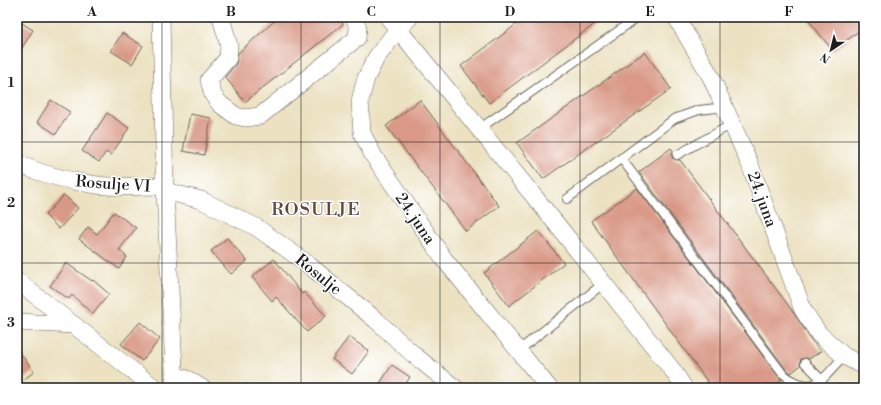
<svg xmlns="http://www.w3.org/2000/svg" width="881" height="405" viewBox="0 0 881 405" font-family="'Libre Bodoni',serif">
  <rect width="100%" height="100%" fill="#fff"/>
  <filter id="ink" filterUnits="userSpaceOnUse"><feTurbulence type="fractalNoise" baseFrequency=".025" numOctaves="2"/><feDisplacementMap in="SourceGraphic" scale="8" xChannelSelector="R" yChannelSelector="G"/><feConvolveMatrix kernelMatrix="1 2 1 2 8 2 1 2 1" color-interpolation-filters="sRGB"/></filter>
  <filter id="wash" filterUnits="userSpaceOnUse"><feTurbulence type="fractalNoise" baseFrequency=".012" numOctaves="4" result="noise"/><feDisplacementMap in="SourceGraphic" scale="16" xChannelSelector="R" yChannelSelector="G"/><feGaussianBlur stdDeviation="0.9" result="paint"/><feColorMatrix in="noise" values="0 0 0 0 0 0 0 0 0 0 0 0 0 0 0 0 0 1.4 0 .05"/><feComposite in="paint" operator="in"/></filter>
  <g filter="url(#wash)">
    <rect width="100%" height="100%" fill="#ece2c2"/>
    <g id="blocks">
      <g fill="#d99986">
        <polygon points="279,17 338,17 343,24 245,102 225,77 236,64 238,53"/>
        <polygon points="526,17 604,17 489,103 461,66"/>
        <polygon points="806,17 864,17 864,27 833,51"/>
        <polygon points="17,20 33,30 17,56"/>
        <polygon points="122,33 143,46 132,64 111,51"/>
        <polygon points="645,52 671,89 543,179 517,143"/>
        <polygon points="51,100 70,112 56,134 37,122"/>
        <polygon points="420,100 499,206 466,231 386,126"/>
        <polygon points="107,113 129,128 111,155 106,152 99,162 82,151"/>
        <polygon points="190,114 211,118 204,155 183,151"/>
        <polygon points="671,148 673,151 672,155 672,158 677,160 680,160 794,313 811,340 821,351 809,359 806,358 801,359 800,362 800,366 791,373 786,369 639,172"/>
        <polygon points="637,188 778,376 782,380 771,388 712,388 591,221"/>
        <polygon points="64,195 78,208 59,229 45,215"/>
        <polygon points="114,212 136,228 119,250 127,257 119,269 79,239 88,227 97,234"/>
        <polygon points="538,231 564,263 509,306 484,273"/>
        <polygon points="227,238 247,261 231,274 211,251"/>
        <polygon points="274,259 302,294 304,292 326,316 307,332 276,297 272,301 252,277"/>
        <polygon points="66,263 92,281 93,280 109,294 93,314 72,295 69,299 50,286"/>
        <polygon points="140,322 160,339 142,361 121,344"/>
        <polygon points="349,337 369,351 352,374 332,359"/>
        <polygon points="17,348 34,372 17,384"/>
        <polygon points="392,365 410,377 403,388 377,388"/>
      </g>
    </g>
  </g>
  <g filter="url(#ink)">
    <use href="#blocks" fill-opacity="0" stroke="#656156" stroke-width="1"/>
    <g fill="none" stroke-linecap="round" stroke-linejoin="round">
      <defs>
        <g id="service">
          <polyline points="479,129 638,17"/>
          <polyline points="677,155 732,124"/>
          <path d="M 621,158 L 782,373 C 813,398 822,380 844,356"/>
          <polyline points="567,199 674,119 699,110 725,107"/>
          <polyline points="518,351 604,283"/>
          <polyline points="805,363 822,380"/>
        </g>
        <g id="minor">
          <polyline points="161,17 165,191 175,388"/>
          <polyline points="221,17 229,46 228,58 209,80 213,95 220,104 236,116 245,118 260,116 357,38 358,28 354,17"/>
          <polyline points="388,17 398,29 376,58 366,78 360,101 362,133 373,155 444,259 549,388"/>
          <polyline points="410,17 398,29 554,221 674,372 684,388"/>
          <polyline points="676,17 711,77 749,162 803,310 819,334 844,356 864,366"/>
          <path d="M 17,163 C 42,175 70,181 97,185 C 119,188 143,186 165,186"/>
          <polyline points="165,191 201,200 256,227 305,262 376,320 414,355 455,388"/>
          <polyline points="17,281 155,388"/>
          <polyline points="17,322 74,325"/>
          <polyline points="174,375 187,379 202,388"/>
        </g>
      </defs>
      <use href="#service" stroke="#656156" stroke-width="10"/>
      <use href="#minor" stroke="#656156" stroke-width="18"/>
      <use href="#service" stroke="#fff" stroke-width="8"/>
      <use href="#minor" stroke="#fff" stroke-width="17"/>
    </g>
  </g>
  <path fill="none" stroke="#1c1c1c" stroke-width="1" stroke-opacity="0.55" d="M 162,17 L 162,388M 301,17 L 301,388M 440,17 L 440,388M 580,17 L 580,388M 720,17 L 720,388M 17,142 L 864,142M 17,263 L 864,263"/>
  <g text-anchor="middle" stroke-width="3" stroke-linejoin="round" paint-order="stroke">
    <g font-size="16" fill="#1c1c1c" stroke="#fff">
      <text transform="translate(113 183) rotate(4)" y="6">Rosulje VI</text>
      <text transform="translate(763 199) rotate(70)" y="6">24. juna</text>
      <text transform="translate(416 218) rotate(56)" y="6">24. juna</text>
      <text transform="translate(319 274) rotate(39)" y="6">Rosulje</text>
    </g>
    <g font-size="18" letter-spacing="1" fill="#5e4841" stroke="#fff">
      <text x="316" y="215">ROSULJE</text>
    </g>
  </g>
  <rect width="881" height="405" fill="none" stroke="#fff" stroke-width="44"/>
  <g transform="translate(831 50) rotate(215)" stroke="#ffffff" stroke-width="3" paint-order="stroke">
  <path d="M0-3L7 15L0 10L-7 15Z" fill="#1c1c1c"/>
  <text y="-6" font-size="11" font-weight="bold" text-anchor="middle" fill="#1c1c1c">N</text>
  </g>
  <rect x="22" y="22" width="837" height="361" fill="none" stroke="#1c1c1c" stroke-width="1.5"/>
  <g font-size="13" text-anchor="middle" font-weight="bold" fill="#1c1c1c">
    <text x="92" y="16">A</text>
    <text x="231" y="16">B</text>
    <text x="371" y="16">C</text>
    <text x="510" y="16">D</text>
    <text x="650" y="16">E</text>
    <text x="789" y="16">F</text>
    <text x="11" y="87">1</text>
    <text x="11" y="207">2</text>
    <text x="11" y="327">3</text>
  </g>
</svg>
